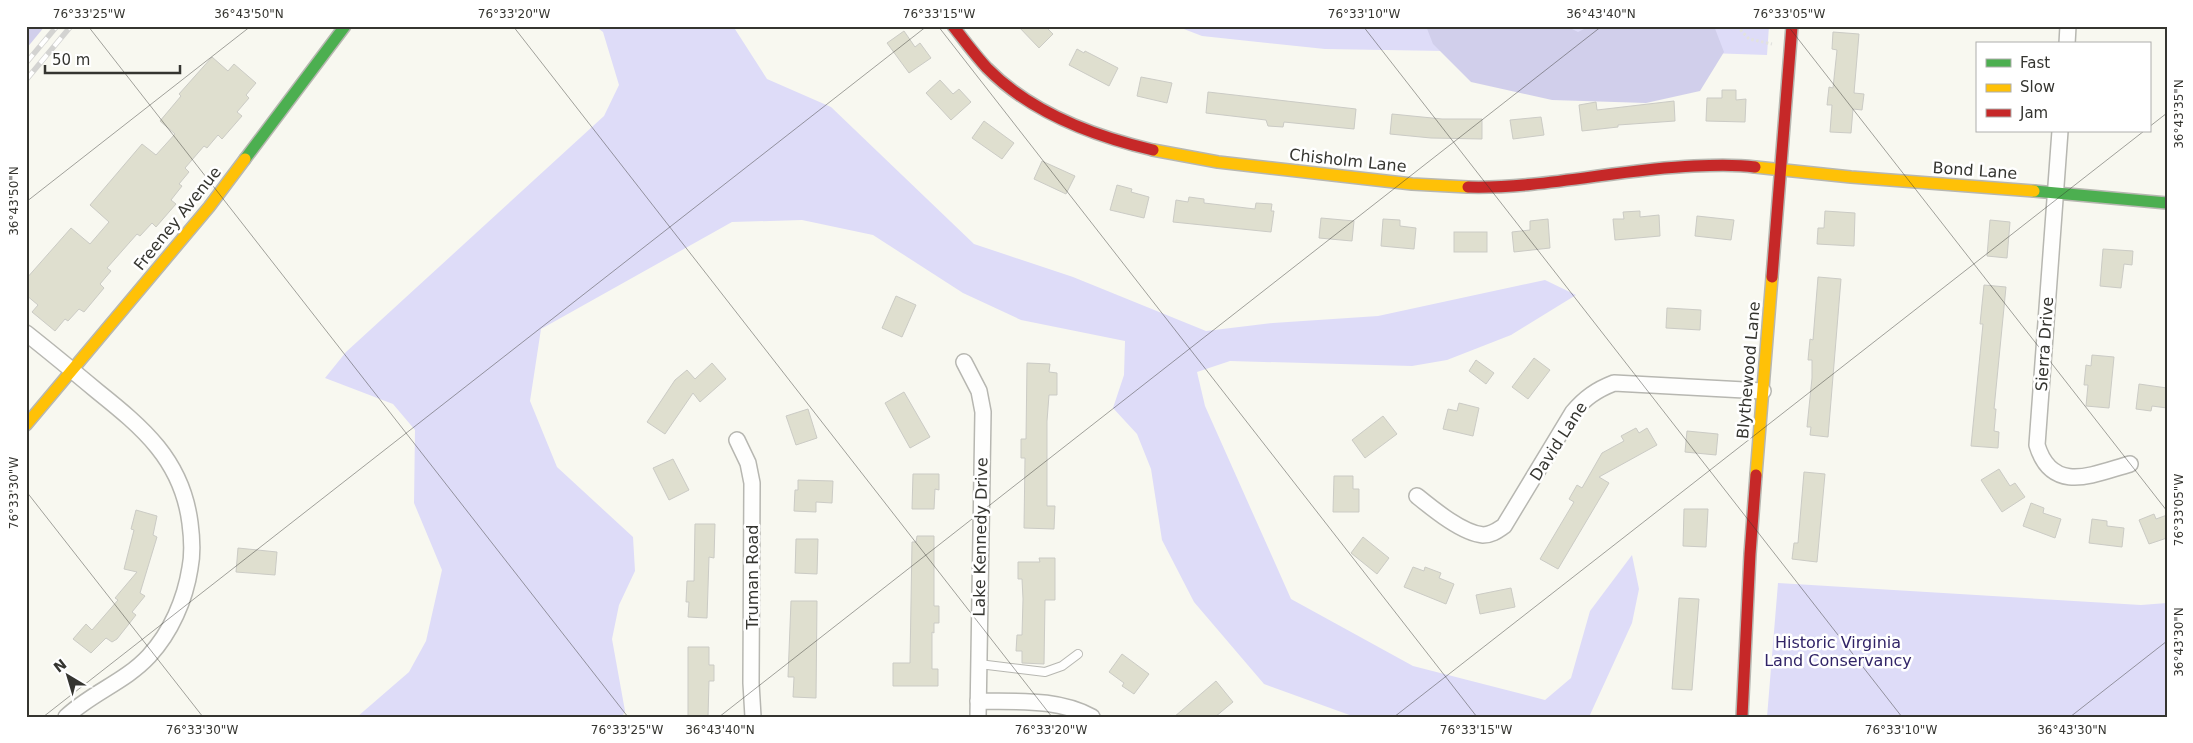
<svg xmlns="http://www.w3.org/2000/svg" width="2193" height="743" viewBox="0 0 2193 743" font-family="'DejaVu Sans',sans-serif">
  <rect width="100%" height="100%" fill="#f8f8f0"/>
  <g fill="#dedcf8">
    <polygon points="595,26 733,26 767,79 831,107 974,244 1073,277 1206,331 1273,323 1378,316 1545,280 1576,295 1511,335 1447,360 1412,366 1230,361 1197,372 1205,406 1291,599 1413,666 1545,700 1571,678 1590,611 1632,555 1639,589 1632,623 1589,717 1355,717 1264,684 1194,602 1162,540 1151,469 1137,434 1113,408 1124,375 1125,341 1021,320 963,293 873,235 802,220 732,222 541,329 530,401 557,467 633,537 635,571 619,605 612,639 625,711 622,717 357,717 409,672 426,641 442,570 414,503 415,430 393,404 325,378 346,352 604,116 619,85 603,32"/>
    <polygon points="1176,26 1769,26 1767,55 1559,48 1445,51 1325,49 1202,36"/>
    <polygon points="1778,583 2141,605 2167,603 2167,717 1767,717"/>
  </g>
  <g fill="#d1cfeb">
    <polygon points="26,26 45,26 26,49"/>
    <polygon points="1426,26 1566,26 1578,32 1590,26 1714,26 1724,52 1700,91 1646,103 1552,100 1471,82 1433,44"/>
  </g>
  <g fill="#dfdfcf" stroke="#cbcbc5">
    <polygon points="1018,26 1045,26 1053,34 1039,48"/>
    <polygon points="904,31 915,47 920,43 931,58 909,73 887,43"/>
    <polygon points="1833,32 1859,34 1854,93 1864,94 1862,110 1853,109 1851,133 1830,132 1832,105 1827,105 1829,87 1833,88 1837,50 1832,49"/>
    <polygon points="1077,49 1084,53 1085,51 1118,68 1109,86 1069,65"/>
    <polygon points="212,57 228,71 234,64 256,83 246,95 249,98 237,112 242,116 222,139 218,135 207,148 204,146 185,168 189,172 179,184 182,186 171,200 176,204 156,227 152,223 140,236 137,234 107,268 111,271 100,284 104,288 84,312 79,309 68,321 65,319 55,331 32,312 38,305 26,295 26,279 71,228 90,244 109,222 90,205 142,144 156,155 175,134 160,121 181,96 179,94"/>
    <polygon points="1141,77 1172,83 1167,103 1137,96"/>
    <polygon points="940,80 953,94 959,89 971,102 951,120 926,93"/>
    <polygon points="1722,90 1736,90 1736,100 1746,99 1745,122 1706,121 1707,98 1722,98"/>
    <polygon points="1208,92 1356,109 1354,129 1284,122 1283,127 1268,126 1266,120 1206,113"/>
    <polygon points="1674,101 1675,121 1618,125 1618,127 1582,131 1579,105 1596,102 1597,110"/>
    <polygon points="1392,114 1442,119 1482,119 1482,139 1431,138 1390,134"/>
    <polygon points="1541,117 1544,135 1513,139 1510,120"/>
    <polygon points="984,121 1014,143 1002,159 972,138"/>
    <polygon points="1042,161 1075,176 1066,194 1034,179"/>
    <polygon points="1117,185 1132,189 1131,192 1149,197 1144,218 1110,210"/>
    <polygon points="1189,197 1204,199 1204,203 1255,209 1256,203 1272,204 1271,211 1274,211 1271,232 1173,222 1176,200 1188,202"/>
    <polygon points="1640,211 1640,217 1659,215 1660,236 1615,240 1613,219 1624,219 1623,212"/>
    <polygon points="1825,211 1855,213 1854,246 1817,244 1818,228 1824,228"/>
    <polygon points="1697,216 1734,220 1731,240 1695,236"/>
    <polygon points="1321,218 1354,221 1352,241 1319,238"/>
    <polygon points="1383,219 1400,220 1400,226 1416,228 1414,249 1381,246"/>
    <polygon points="1548,219 1550,248 1514,252 1512,232 1530,230 1530,221"/>
    <polygon points="1990,220 2010,222 2007,258 1987,256"/>
    <rect x="1454" y="232" width="33" height="20"/>
    <polygon points="2103,249 2133,251 2132,265 2124,264 2121,288 2100,286"/>
    <polygon points="1818,277 1841,279 1828,437 1810,435 1811,427 1807,427 1812,378 1812,360 1808,360 1810,339 1813,340"/>
    <polygon points="1984,285 2006,287 1994,409 1996,409 1994,431 1999,432 1998,448 1971,446 1983,324 1980,324"/>
    <polygon points="896,296 916,305 902,337 882,328"/>
    <polygon points="1667,308 1701,310 1700,330 1666,328"/>
    <polygon points="2092,355 2114,357 2109,408 2086,406 2088,385 2084,385 2086,365 2091,366"/>
    <polygon points="1534,358 1550,370 1528,399 1512,387"/>
    <polygon points="1476,360 1494,373 1486,384 1469,371"/>
    <polygon points="712,363 726,379 700,402 693,393 665,434 647,422 675,380 687,370 695,379"/>
    <polygon points="1027,363 1050,364 1049,372 1057,373 1057,395 1049,395 1047,421 1047,506 1055,506 1054,529 1024,528 1025,458 1021,458 1021,439 1026,439"/>
    <polygon points="2139,384 2167,388 2167,408 2152,406 2151,411 2136,409"/>
    <polygon points="904,392 930,437 910,448 885,403"/>
    <polygon points="1459,403 1479,408 1473,436 1443,429 1448,409 1457,411"/>
    <polygon points="808,409 817,438 796,445 786,416"/>
    <polygon points="1383,416 1397,434 1365,458 1352,440"/>
    <polygon points="1636,428 1639,433 1647,428 1657,445 1599,477 1609,483 1558,569 1540,559 1574,502 1569,499 1577,485 1582,488 1602,453 1624,441 1621,436"/>
    <polygon points="1687,431 1718,434 1716,455 1685,452"/>
    <polygon points="673,459 689,490 669,500 653,468"/>
    <polygon points="1999,469 2010,486 2015,483 2025,497 2002,512 1981,480"/>
    <polygon points="1804,472 1825,474 1817,562 1792,559 1794,543 1798,543"/>
    <polygon points="913,474 939,474 939,490 935,489 934,509 912,509"/>
    <polygon points="1334,476 1353,476 1353,489 1359,489 1359,512 1333,512"/>
    <polygon points="798,480 833,481 832,503 816,502 816,512 794,511 795,490 798,490"/>
    <polygon points="2031,503 2044,508 2043,513 2061,519 2055,538 2023,526"/>
    <polygon points="1684,509 1708,509 1706,547 1683,546"/>
    <polygon points="136,510 157,516 153,535 157,537 140,593 145,596 132,612 136,615 117,639 112,642 106,638 91,653 73,639 86,624 92,630 118,600 115,598 137,572 124,569 134,530 131,529"/>
    <polygon points="2154,514 2156,519 2167,515 2167,538 2149,544 2139,520"/>
    <polygon points="2092,519 2107,521 2107,526 2124,528 2122,547 2089,543"/>
    <polygon points="695,524 715,524 714,558 709,557 707,618 688,617 689,602 686,602 687,581 694,581"/>
    <polygon points="917,536 934,536 934,606 939,606 939,623 934,623 934,633 932,632 932,669 938,669 938,686 893,686 893,663 910,663 912,542 916,542"/>
    <polygon points="1363,537 1389,558 1377,574 1351,553"/>
    <polygon points="796,539 818,539 817,574 795,573"/>
    <polygon points="238,548 277,552 275,575 236,572"/>
    <polygon points="1039,558 1055,558 1055,600 1045,600 1044,664 1022,663 1022,651 1016,651 1017,635 1022,635 1023,599 1022,579 1018,579 1018,562 1040,562"/>
    <polygon points="1413,567 1424,571 1425,567 1441,573 1439,578 1454,584 1446,604 1404,587"/>
    <polygon points="1511,588 1515,607 1480,614 1476,595"/>
    <polygon points="1679,598 1699,599 1692,690 1672,689"/>
    <polygon points="791,601 817,601 816,698 793,697 794,677 788,677"/>
    <polygon points="688,647 709,647 709,665 714,665 714,681 709,681 708,717 688,717"/>
    <polygon points="1122,654 1149,674 1134,694 1122,686 1124,683 1109,672"/>
    <polygon points="1216,681 1233,702 1215,717 1174,717"/>
  </g>
  <g fill="none" stroke-linecap="round" stroke-linejoin="round">
    <defs>
      <polyline id="lane" points="979,664 1045,672 1062,666 1078,654"/>
      <g id="street">
        <polyline points="2067,44 2068,26"/>
        <path d="M 2060,131 L 2037,445 C 2052,495 2094,474 2130,464"/>
        <path d="M 26,333 C 50,352 73,371 97,391 C 143,428 182,460 190,523 C 192,538 193,553 190,568 C 185,600 171,632 149,656 C 125,682 91,693 66,717"/>
        <polyline points="964,362 979,391 983,412 978,717"/>
        <polyline points="737,440 748,463 752,483 751,683 753,717"/>
        <path d="M 1417,496 C 1433,509 1462,533 1483,535 C 1492,535 1498,530 1504,526 L 1573,412 C 1585,398 1596,390 1614,383 L 1763,391"/>
        <path d="M 978,701 C 1016,702 1057,698 1092,717"/>
      </g>
      <g id="fast">
        <polyline points="245,159 345,26"/>
        <polyline points="2034,191 2167,203"/>
      </g>
      <g id="slow">
        <polyline points="1153,150 1218,162 1412,184 1468,187"/>
        <polyline points="1755,167 1851,177 2034,191"/>
        <polyline points="26,425 209,207 245,159"/>
        <polyline points="1756,475 1772,277"/>
      </g>
      <g id="jam">
        <path d="M 953,26 C 964,40 975,55 987,68 C 1031,113 1093,136 1153,150"/>
        <path d="M 1468,187 C 1544,189 1618,169 1694,166 C 1714,165 1734,164 1755,167"/>
        <polyline points="1772,277 1792,26"/>
        <polyline points="1742,717 1750,554 1756,475"/>
      </g>
    </defs>
    <use href="#lane" stroke="#b7b7b1" stroke-width="10"/>
    <use href="#street" stroke="#b7b7b1" stroke-width="18"/>
    <use href="#fast" stroke="#b7b7b1" stroke-width="14"/>
    <use href="#slow" stroke="#b7b7b1" stroke-width="14"/>
    <use href="#jam" stroke="#b7b7b1" stroke-width="14"/>
    <polyline stroke="#e2e2df" stroke-width="3" stroke-dasharray="2.5 2.5" stroke-linecap="butt" points="1737,26 1749,39 1772,44"/>
    <use href="#lane" stroke="#fefefd" stroke-width="8"/>
    <use href="#street" stroke="#fefefd" stroke-width="15"/>
    <use href="#fast" stroke="#4caf50" stroke-width="11"/>
    <use href="#slow" stroke="#ffc107" stroke-width="11"/>
    <use href="#jam" stroke="#c62828" stroke-width="11"/>
    <defs>
      <g id="rail">
        <polyline points="26,63 57,26"/>
        <polyline points="26,80 71,26"/>
      </g>
    </defs>
    <use href="#rail" stroke="#d3d3d1" stroke-width="5.5"/>
    <use href="#rail" stroke="#fff" stroke-width="4" stroke-dasharray="11" stroke-linecap="butt"/>
  </g>
  <path fill="none" stroke="#353530" stroke-width="1" stroke-opacity="0.45" d="M 88,26 L 628,717M 513,26 L 1052,717M 938,26 L 1477,717M 1363,26 L 1902,717M 1788,26 L 2167,511M 2149,127 L 2167,113M 26,202 L 251,26M 26,491 L 203,717M 43,717 L 927,26M 719,717 L 1602,26M 1394,717 L 2144,131M 2070,717 L 2167,641"/>
  <g text-anchor="middle" stroke-width="5" stroke-linejoin="round" paint-order="stroke">
    <g font-size="16" fill="#353530" stroke="#fff">
      <text transform="translate(1348 160) rotate(6)" y="6">Chisholm Lane</text>
      <text transform="translate(1975 170) rotate(4)" y="6">Bond Lane</text>
      <text transform="translate(177 218) rotate(-51)" y="6">Freeney Avenue</text>
      <text transform="translate(2044 344) rotate(-86)" y="6">Sierra Drive</text>
      <text transform="translate(1748 370) rotate(-85)" y="6">Blythewood Lane</text>
      <text transform="translate(1558 441) rotate(-57)" y="6">David Lane</text>
      <text transform="translate(980 537) rotate(-89)" y="6">Lake Kennedy Drive</text>
      <text transform="translate(752 577) rotate(-90)" y="6">Truman Road</text>
    </g>
    <g font-size="16" fill="#312467" stroke="#fff">
      <text x="1838" y="648">Historic Virginia<tspan x="1838" dy="18">Land Conservancy</tspan></text>
    </g>
  </g>
  <rect width="2193" height="743" fill="none" stroke="#ffffff" stroke-width="55"/>
  <rect x="1976" y="42" width="175" height="90" fill="#ffffff" stroke="#aeaeac"/>
  <rect x="1986" y="59" width="25" height="8" fill="#4caf50" stroke="#aeaeac"/>
  <text x="2020" y="68" font-size="15" fill="#353530">Fast</text>
  <rect x="1986" y="84" width="25" height="8" fill="#ffc107" stroke="#aeaeac"/>
  <text x="2020" y="92" font-size="15" fill="#353530">Slow</text>
  <rect x="1986" y="109" width="25" height="8" fill="#c62828" stroke="#aeaeac"/>
  <text x="2020" y="118" font-size="15" fill="#353530">Jam</text>
  <g transform="translate(68 676) rotate(322)" stroke="#ffffff" stroke-width="4" paint-order="stroke">
  <path d="M0-4L9 19L0 12L-9 19Z" fill="#353530"/>
  <text y="-8" font-size="14" font-weight="bold" text-anchor="middle" fill="#353530">N</text>
  </g>
  <path d="M45 65v8h135v-8" fill="none" stroke="#353530" stroke-width="2.5"/>
  <text x="52" y="65" font-size="15" fill="#353530" stroke="#ffffff" stroke-width="4" paint-order="stroke">50 m</text>
  <rect x="28" y="28" width="2138" height="688" fill="none" stroke="#353530" stroke-width="2"/>
  <g font-size="12" text-anchor="middle" fill="#353530">
    <text x="89" y="18">76°33'25"W</text>
    <text x="249" y="18">36°43'50"N</text>
    <text x="514" y="18">76°33'20"W</text>
    <text x="939" y="18">76°33'15"W</text>
    <text x="1364" y="18">76°33'10"W</text>
    <text x="1601" y="18">36°43'40"N</text>
    <text x="1789" y="18">76°33'05"W</text>
    <text transform="translate(2179 114) rotate(-90)" y="4">36°43'35"N</text>
    <text transform="translate(14 201) rotate(-90)" y="4">36°43'50"N</text>
    <text transform="translate(14 493) rotate(-90)" y="4">76°33'30"W</text>
    <text transform="translate(2179 510) rotate(-90)" y="4">76°33'05"W</text>
    <text transform="translate(2179 642) rotate(-90)" y="4">36°43'30"N</text>
    <text x="202" y="734">76°33'30"W</text>
    <text x="627" y="734">76°33'25"W</text>
    <text x="720" y="734">36°43'40"N</text>
    <text x="1051" y="734">76°33'20"W</text>
    <text x="1476" y="734">76°33'15"W</text>
    <text x="1901" y="734">76°33'10"W</text>
    <text x="2072" y="734">36°43'30"N</text>
  </g>
</svg>
